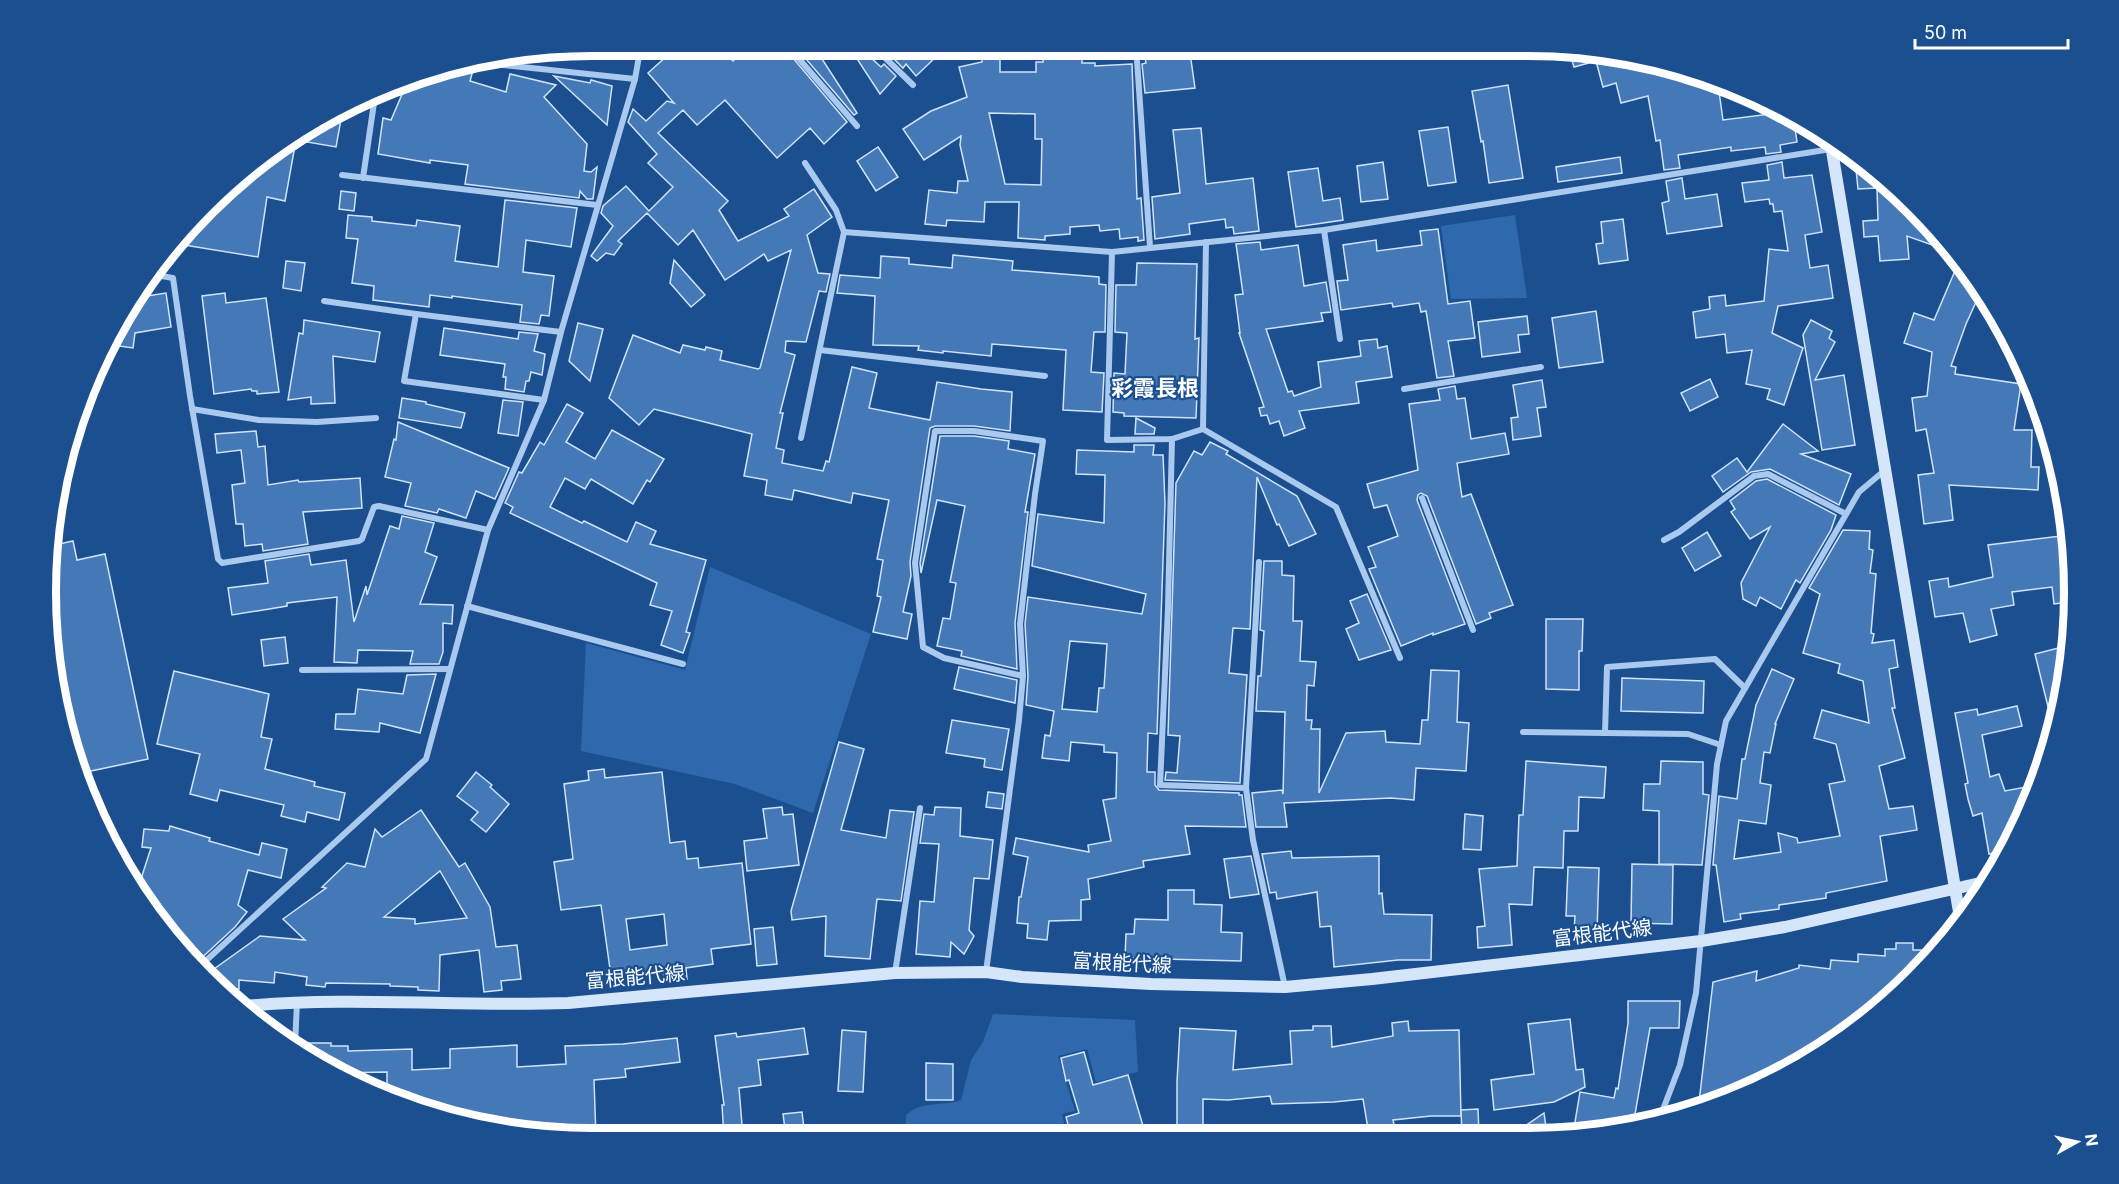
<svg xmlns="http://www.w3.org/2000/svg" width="2119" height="1184" viewBox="0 0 2119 1184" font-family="Inter,'Noto Sans JP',sans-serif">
  <rect width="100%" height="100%" fill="#1b4f8f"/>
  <g fill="#2e69ad">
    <polygon points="1515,215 1527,298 1451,299 1441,226"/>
    <polygon points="710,567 871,634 813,813 735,784 581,751 586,643 685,670"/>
    <path d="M 993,1014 L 1135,1020 L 1138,1072 L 1096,1082 L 1087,1049 L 1058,1056 L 1075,1111 L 1062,1114 L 1067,1136 L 906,1137 L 906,1115 C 922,1100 942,1107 961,1100 L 971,1060 L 983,1042 Z"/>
  </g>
  <g fill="#4478b7" stroke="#cfe3fa" stroke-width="1.5" fill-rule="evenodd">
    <polygon points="679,45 719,45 733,61 751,45 782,45 847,122 824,144 810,128 777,158 725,100 697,125 683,110 658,133 728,201 719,210 738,241 789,216 784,209 814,189 832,217 807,235 818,273 830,274 826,292 819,291 806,342 786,341 785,352 795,355 780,413 783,413 776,448 784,450 782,463 823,471 826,461 829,462 852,367 877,373 869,408 930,420 937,382 981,389 1012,392 1010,431 974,426 935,426 930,428 910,562 911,576 903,612 912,614 907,639 873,632 881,597 877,596 883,560 877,559 889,500 853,493 851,503 794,490 792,500 765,495 767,480 744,476 752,434 654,409 639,425 609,398 633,335 680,353 683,345 705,350 706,347 722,351 720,360 758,369 760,368 791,250 768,261 764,254 725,280 693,230 678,245 647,213 618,241 622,244 614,255 606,253 597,261 591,256 613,226 601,213 603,206 626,186 649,211 673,187 648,163 657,154 628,122 633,109 646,121 667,101 674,103 648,73"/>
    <polygon points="794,45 813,45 857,113 854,115"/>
    <polygon points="848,45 857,45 881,67 884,64 896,76 880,94"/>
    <polygon points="904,45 930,45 939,54 916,76 906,64 903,68 892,57"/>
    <path d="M 1043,46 L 1082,46 L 1082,63 L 1095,63 L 1095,66 L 1132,64 L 1137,199 L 1141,198 L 1144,240 L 1138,241 L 1138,237 L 1120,239 L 1119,229 L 1100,231 L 1099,225 L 1070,227 L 1070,234 L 1045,236 L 1045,240 L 1018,238 L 1019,202 L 985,202 L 984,222 L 947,220 L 946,226 L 925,224 L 929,190 L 957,193 L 958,181 L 968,181 L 960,145 L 961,136 L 924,160 L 903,129 L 931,111 L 967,97 L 959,67 L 982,62 L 982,54 L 1000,53 L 1000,72 L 1036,72 L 1036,62 L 1043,62 ZM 989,113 L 1035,114 L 1035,139 L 1042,139 L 1041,185 L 1005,184 Z"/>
    <polygon points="1143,46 1189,46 1195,88 1145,93 1142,64 1146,63"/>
    <polygon points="1568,47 1669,64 1718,84 1723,120 1785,112 1793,115 1797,142 1780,145 1781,152 1766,154 1765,147 1731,151 1731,147 1678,155 1680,168 1664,170 1660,140 1656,141 1648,96 1621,103 1616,83 1603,87 1596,61 1574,67"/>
    <polygon points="461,67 473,70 470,81 506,92 510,74 556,85 544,97 587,144 584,171 591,172 597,167 593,199 587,199 580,191 579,198 465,184 468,165 430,160 430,163 378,154 383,118 391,120 406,85 413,88 420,73 429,72 446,79 449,69"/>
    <polygon points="554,76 590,83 591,80 612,86 607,125"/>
    <polygon points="1508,85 1523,178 1489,183 1483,141 1481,142 1472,91"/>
    <polygon points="342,114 336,147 296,140 285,201 267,197 258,257 178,244 259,158"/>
    <polygon points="1448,127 1456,182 1428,186 1419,131"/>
    <polygon points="1201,128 1206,184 1253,178 1259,231 1234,234 1233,227 1226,228 1225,219 1189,224 1190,234 1155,239 1152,197 1180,193 1173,130"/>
    <polygon points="878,147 898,177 876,191 857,161"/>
    <polygon points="1620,157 1622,173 1558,182 1556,167"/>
    <polygon points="1383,162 1388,199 1361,202 1357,166"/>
    <polygon points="1782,162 1784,178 1812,175 1822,232 1805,235 1810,268 1828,265 1833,298 1778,306 1772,333 1803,348 1784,405 1767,399 1770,389 1746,384 1752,350 1727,353 1725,334 1696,338 1693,312 1710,309 1709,297 1725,295 1726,306 1764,301 1769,249 1788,251 1782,211 1774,212 1773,204 1770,204 1769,199 1745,202 1742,183 1769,180 1767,165"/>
    <polygon points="1318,168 1323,201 1340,198 1343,220 1296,227 1288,172"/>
    <polygon points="1870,168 1888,181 1955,253 1907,236 1909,259 1880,261 1878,236 1864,237 1863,221 1878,220 1877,188 1858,189 1856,169"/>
    <polygon points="1682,178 1685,199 1717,194 1722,226 1667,234 1662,203 1669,201 1666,181"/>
    <polygon points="341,191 356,193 354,211 339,209"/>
    <polygon points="505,200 577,208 571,247 526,240 523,272 554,276 549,316 541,315 539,324 520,322 522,305 452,296 452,298 430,295 429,307 373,300 374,286 352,283 358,239 346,238 348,215 372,217 372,221 416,226 417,220 460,226 455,261 498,267"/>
    <polygon points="1623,219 1628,260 1599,264 1596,244 1603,243 1601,222"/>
    <polygon points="1438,229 1448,304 1470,301 1475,338 1448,341 1454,376 1437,378 1426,311 1421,312 1419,303 1393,307 1392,303 1341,310 1337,281 1348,280 1343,245 1376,240 1377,251 1422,245 1420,231"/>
    <polygon points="1260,242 1261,250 1298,245 1304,286 1326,282 1331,312 1321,313 1323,321 1266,329 1288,392 1292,391 1294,396 1321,387 1318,362 1361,356 1359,341 1377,339 1378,348 1387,346 1392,377 1356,382 1359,403 1299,411 1305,428 1284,436 1279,421 1270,424 1267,415 1261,416 1259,408 1264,407 1239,333 1240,333 1235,295 1243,294 1236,244"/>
    <polygon points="953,255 1013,261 1012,270 1099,277 1099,284 1106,285 1105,332 1094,332 1091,372 1104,373 1102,412 1063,410 1066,350 992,344 991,356 943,351 943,353 918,350 919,346 873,345 875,296 837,293 840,275 880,278 881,256 909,258 909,264 952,268"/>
    <polygon points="1960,259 1981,291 1966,324 1951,366 1956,367 1955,374 2021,384 2014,430 2032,430 2031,467 2039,467 2038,490 1949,485 1953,520 1924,524 1918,475 1934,473 1926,429 1916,431 1912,398 1927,396 1932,352 1904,343 1914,313 1934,320"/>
    <polygon points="674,260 705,295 691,307 670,283"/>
    <polygon points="286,261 305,263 301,291 283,288"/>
    <polygon points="1137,263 1197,264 1195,339 1199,338 1196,418 1124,416 1124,413 1113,412 1114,373 1125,374 1127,333 1115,332 1116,285 1136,285"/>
    <polygon points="136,290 141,291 140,297 166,293 171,327 135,333 133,348 111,345"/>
    <polygon points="225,293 226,303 266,298 279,392 257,394 257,391 252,391 251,389 214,394 202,296"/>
    <polygon points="1596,311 1603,362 1559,368 1552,318"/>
    <polygon points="1527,316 1529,334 1518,335 1520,352 1482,357 1478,322"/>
    <polygon points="304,320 380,332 375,362 333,356 335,403 311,404 311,397 288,400 299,333 303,334"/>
    <polygon points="1811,320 1832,331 1829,338 1835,342 1815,380 1844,375 1855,445 1822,450 1803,335"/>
    <polygon points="578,323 603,329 590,381 569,361"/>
    <polygon points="444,328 518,339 519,332 538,334 534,351 545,354 542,375 531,372 529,381 526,381 524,392 505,389 506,377 503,377 505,364 440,355"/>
    <polygon points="1710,379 1718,397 1690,411 1681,393"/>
    <polygon points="1542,380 1546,407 1537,408 1541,436 1513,440 1511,418 1518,417 1513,385"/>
    <polygon points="1455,386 1457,399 1465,398 1471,439 1505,433 1509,454 1457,463 1462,497 1471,494 1513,605 1489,613 1491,618 1476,624 1427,496 1421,493 1418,495 1417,500 1465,624 1433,635 1433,633 1401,646 1369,569 1376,567 1368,547 1398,536 1387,505 1374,508 1367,484 1418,470 1409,404 1440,400 1438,389"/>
    <polygon points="402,398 426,402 426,404 465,413 461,428 399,418"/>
    <polygon points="503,400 523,402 518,436 498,433"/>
    <polygon points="567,404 583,413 566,442 595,459 612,430 664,459 650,482 647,480 633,504 591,479 585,489 565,478 550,507 582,523 584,521 627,542 636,522 656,531 650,544 706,560 686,632 690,633 683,653 661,645 672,611 650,605 657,583 510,513 513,507 505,503 519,472 522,473 540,442 544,445"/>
    <polygon points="1136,418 1155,428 1154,434 1135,434"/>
    <polygon points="398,422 509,468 495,499 476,491 466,518 439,509 437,513 405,506 411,483 385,477 394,439 396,440"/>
    <polygon points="1783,424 1818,451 1801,454 1851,474 1839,505 1770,469 1751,472 1723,492 1712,476 1737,458 1747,472"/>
    <polygon points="256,431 258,447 265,446 268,485 298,480 299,482 360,478 362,508 303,512 308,544 263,551 262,544 245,546 243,524 236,524 232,485 245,483 241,450 217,453 215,434"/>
    <polygon points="940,436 974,436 1009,441 1008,449 1035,454 1025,512 1028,512 1015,623 1017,669 961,656 962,651 937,646 943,618 950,619 956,583 950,582 965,506 937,500 921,573 920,563"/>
    <polygon points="1210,442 1228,451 1226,454 1297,496 1316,534 1289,546 1279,524 1277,525 1257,477 1250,629 1233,628 1229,673 1247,675 1240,783 1165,780 1166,772 1177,773 1180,736 1168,735 1176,483 1194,451 1202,455"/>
    <path d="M 1134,445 L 1154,445 L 1153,455 L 1163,455 L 1165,503 L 1157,734 L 1148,733 L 1147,772 L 1155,772 L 1155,785 L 1159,790 L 1239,793 L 1239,795 L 1242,795 L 1246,827 L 1185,826 L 1190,854 L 1143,861 L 1144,867 L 1088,879 L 1090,899 L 1081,900 L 1081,920 L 1049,921 L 1047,940 L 1027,938 L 1028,924 L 1017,923 L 1019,897 L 1021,897 L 1028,857 L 1013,854 L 1016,838 L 1089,852 L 1088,845 L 1111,841 L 1103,800 L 1116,798 L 1117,753 L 1104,752 L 1104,745 L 1071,742 L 1069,761 L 1042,758 L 1045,735 L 1050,736 L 1054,711 L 1026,705 L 1028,676 L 1025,624 L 1028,597 L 1142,614 L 1146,594 L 1032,566 L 1038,514 L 1104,523 L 1105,475 L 1076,474 L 1077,450 L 1134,452 ZM 1070,641 L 1107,644 L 1104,688 L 1099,688 L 1097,712 L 1062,709 Z"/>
    <polygon points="1767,479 1836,515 1831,530 1800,583 1796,580 1781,609 1760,597 1756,606 1743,599 1741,583 1770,527 1750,539 1731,512 1735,509 1730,501 1756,481"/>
    <polygon points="402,516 434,523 425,552 437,557 420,604 453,605 452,624 443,623 443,652 439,664 410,664 413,651 358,650 357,663 334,662 337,597 287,603 287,606 232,615 228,588 268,583 265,561 309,554 311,565 346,560 354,622 366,586 367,595 390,526 399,529"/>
    <polygon points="1843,530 1870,531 1869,549 1873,550 1870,573 1876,574 1871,633 1874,634 1872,643 1894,640 1898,667 1889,669 1895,708 1892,708 1905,758 1879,766 1889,809 1913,806 1917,830 1880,836 1887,881 1826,893 1826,898 1779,905 1779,909 1740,914 1741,919 1724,922 1716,865 1713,865 1719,796 1737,799 1742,759 1745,759 1756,705 1772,669 1794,679 1775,724 1776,724 1770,753 1764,752 1760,783 1771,785 1766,824 1739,820 1734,859 1781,852 1778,833 1797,838 1798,843 1840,836 1829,784 1845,781 1836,744 1814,738 1822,710 1869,723 1863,681 1838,673 1840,664 1803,653 1820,594 1809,588"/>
    <polygon points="1707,532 1721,556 1695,571 1682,548"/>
    <polygon points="2069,535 2073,557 2065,558 2069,602 2054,604 2052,587 2012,592 2014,605 1991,609 1997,635 1970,642 1963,613 1935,617 1929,581 1948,578 1949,587 1993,577 1988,545"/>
    <polygon points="73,541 77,560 105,554 148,759 86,772 81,749 75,750 46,627 54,545"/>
    <polygon points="1264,561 1282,561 1282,575 1294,576 1293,621 1302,621 1300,661 1316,662 1314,686 1307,685 1306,720 1312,720 1311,729 1320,729 1319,793 1346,733 1385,731 1386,742 1420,744 1422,720 1428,720 1431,670 1459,671 1457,722 1469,723 1466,771 1416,768 1414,800 1391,798 1284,803 1287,827 1256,827 1252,793 1282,790 1283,794 1285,712 1256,711 1258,676 1261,676 1264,631 1260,630"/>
    <polygon points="1367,594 1391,650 1359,660 1346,629 1359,623 1350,601"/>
    <polygon points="1546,619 1583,619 1582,651 1579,651 1579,690 1546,689"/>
    <polygon points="285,637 288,663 264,666 261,640"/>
    <polygon points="2070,645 2069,664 2054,731 2035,654"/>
    <polygon points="959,667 1017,680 1015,703 954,689"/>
    <polygon points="174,671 269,694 261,737 272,739 265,769 315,782 314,786 345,793 339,820 307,812 305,822 281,816 284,805 220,790 217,801 190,794 200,754 157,744"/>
    <polygon points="436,674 420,733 380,723 379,732 335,729 336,714 355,714 358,689 403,694 407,675"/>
    <polygon points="1622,678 1704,681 1703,713 1621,711"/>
    <polygon points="2017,706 2022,726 1982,735 1990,777 1999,774 2005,791 2037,785 2008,850 1989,854 1982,813 1973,816 1968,799 1965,784 1968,783 1955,713 1977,709 1978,715"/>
    <polygon points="952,720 1009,729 1002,770 984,767 985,759 946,753"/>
    <polygon points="839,742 864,749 841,830 886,838 890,810 914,812 901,901 877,899 870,959 825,956 826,916 792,920 791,911"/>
    <polygon points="1526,761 1606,767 1604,798 1579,797 1578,831 1564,831 1563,868 1534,867 1532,905 1509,904 1512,945 1478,948 1477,927 1485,926 1479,869 1517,866 1519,815 1523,815"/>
    <polygon points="1661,761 1703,762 1703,794 1709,795 1702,865 1659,864 1659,811 1643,810 1644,784 1660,784"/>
    <path d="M 604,769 L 605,778 L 662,772 L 670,843 L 685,841 L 687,859 L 698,858 L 699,868 L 742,863 L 751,944 L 711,949 L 713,964 L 686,968 L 687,979 L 665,982 L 663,969 L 611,976 L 601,905 L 561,910 L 554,862 L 573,859 L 564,784 L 589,780 L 588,771 ZM 664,914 L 667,945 L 630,950 L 626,919 Z"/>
    <polygon points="476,772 492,785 490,787 509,804 486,832 471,820 478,812 457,796"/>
    <polygon points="988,792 1004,794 1002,809 986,807"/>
    <polygon points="782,807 783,815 793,814 799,865 747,871 744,841 767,838 763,809"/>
    <polygon points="935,807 961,808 960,836 993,840 989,879 974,878 969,930 974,936 964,954 951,942 950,957 916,954 920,901 934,902 939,844 920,843 924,814 934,815"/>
    <path d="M 421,810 L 459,867 L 465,863 L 490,907 L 496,947 L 517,945 L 521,979 L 501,981 L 502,990 L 484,992 L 479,950 L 440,955 L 439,991 L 418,990 L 418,987 L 390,986 L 390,984 L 326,983 L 325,987 L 306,985 L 307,977 L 275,972 L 274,983 L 239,980 L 239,989 L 224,988 L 207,974 L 260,936 L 305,940 L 283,919 L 326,888 L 322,887 L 347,863 L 365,867 L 375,829 L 382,837 ZM 440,871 L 467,918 L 415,924 L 415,919 L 384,917 Z"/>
    <polygon points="1465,814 1483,816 1481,850 1463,849"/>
    <polygon points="170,826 210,838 209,841 259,855 262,843 287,849 281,878 248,870 238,905 247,912 235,927 195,964 180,952 139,885 151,848 142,847 144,829 169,831"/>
    <polygon points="1291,851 1292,858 1379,856 1379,894 1382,893 1384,914 1432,915 1431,960 1398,960 1334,967 1331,926 1320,927 1317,892 1277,899 1276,892 1270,893 1262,854"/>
    <polygon points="1251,856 1259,894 1230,898 1224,859"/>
    <polygon points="1632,864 1673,865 1672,924 1631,923"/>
    <polygon points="1568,867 1599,868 1597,933 1574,932 1575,916 1566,916"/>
    <polygon points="1168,890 1194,890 1194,904 1222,905 1221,932 1242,933 1241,961 1125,958 1126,934 1134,934 1135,919 1168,920"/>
    <polygon points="773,927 777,964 757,966 754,929"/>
    <polygon points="1896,943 1913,943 1913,950 1936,950 1914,979 1831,1047 1822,1051 1807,1050 1806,1059 1698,1111 1713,982 1757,971 1756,981 1799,968 1799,965 1830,969 1831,960 1858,962 1858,954 1885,956 1885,949 1896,949"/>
    <polygon points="1628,1001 1680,1001 1679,1028 1650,1028 1633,1126 1598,1134 1573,1134 1580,1092 1614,1098 1616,1088 1618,1089 1628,1023"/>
    <polygon points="1570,1019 1576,1070 1583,1069 1585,1087 1554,1102 1494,1110 1491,1080 1534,1074 1528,1024"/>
    <polygon points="1408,1021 1409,1031 1459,1030 1461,1116 1431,1116 1393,1120 1396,1135 1369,1135 1363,1099 1334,1102 1272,1104 1270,1096 1228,1100 1203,1099 1203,1136 1177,1136 1177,1082 1180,1028 1236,1031 1233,1070 1292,1064 1290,1031 1313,1030 1313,1026 1331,1026 1332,1047 1393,1036 1392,1023"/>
    <polygon points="804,1028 808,1054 758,1060 761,1085 739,1088 743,1137 724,1137 722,1105 724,1105 715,1036 736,1033 737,1037"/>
    <polygon points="842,1030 866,1032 863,1092 838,1091"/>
    <polygon points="677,1038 680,1062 625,1069 626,1077 594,1080 596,1138 557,1138 417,1110 400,1103 400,1096 387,1097 387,1072 335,1073 318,1066 309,1058 308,1043 331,1043 331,1046 348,1046 348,1051 412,1049 412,1070 450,1068 450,1049 517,1045 517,1067 566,1064 565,1046 623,1044"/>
    <polygon points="1084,1052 1093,1085 1128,1075 1146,1136 1071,1136 1066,1117 1079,1113 1069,1080 1066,1081 1061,1058"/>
    <polygon points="926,1063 953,1064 953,1100 926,1100"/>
    <polygon points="1478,1109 1479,1135 1462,1135 1461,1110"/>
    <polygon points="802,1112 805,1137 786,1137 783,1114"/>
    <polygon points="1544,1113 1547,1135 1512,1135"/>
  </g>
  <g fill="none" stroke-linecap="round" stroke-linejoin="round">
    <g stroke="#a9c9ee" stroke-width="6">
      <polyline points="787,45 857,126"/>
      <polyline points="872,45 913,85"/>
      <polyline points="1136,46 1150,247"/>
      <polyline points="484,63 635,79"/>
      <polyline points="342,175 597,205"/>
      <polyline points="363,178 375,96"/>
      <polyline points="1324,230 1340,339"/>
      <polyline points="844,232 1112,252 1324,230 1831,149"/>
      <polyline points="1112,252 1107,440 1172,439 1203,429 1206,242"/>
      <polyline points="150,274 173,278 190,396 218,559 222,563 359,541 362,539 374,507 379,506 488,530"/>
      <polyline points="324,301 416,314 561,332"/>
      <polyline points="416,314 404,381 544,400"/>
      <polyline points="820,350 1045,376"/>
      <polyline points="1404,389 1541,367"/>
      <polyline points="192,409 259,420 317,422 376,418"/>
      <polyline points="1203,429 1336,507 1400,658"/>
      <polyline points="801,438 844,232 836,210 805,163"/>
      <polyline points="1172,439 1168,608 1160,785 1246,788 1253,840 1285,987"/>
      <polyline points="1422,498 1473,630"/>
      <polyline points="1664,540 1679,532 1754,476 1768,474 1846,514"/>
      <polyline points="467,606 683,664"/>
      <polyline points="302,670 450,669"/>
      <polyline points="1523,732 1688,734 1721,745"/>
      <polyline points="1605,733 1607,667 1715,659 1745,688"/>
      <polyline points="1246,788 1259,562"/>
      <polyline points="199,967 426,759 488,530 544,400 561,332 635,79 641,45"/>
      <polyline points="986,972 1019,720 1023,676 1020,624 1035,494 1043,441 974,431 935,431 915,563 923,647 944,658 1023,676"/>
      <polyline points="895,973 920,808"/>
      <polyline points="295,1046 297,1002"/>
      <polyline points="1659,1120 1680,1065 1696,993 1717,764 1726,721 1859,492 1884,471"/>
    </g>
    <g stroke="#d6e6fa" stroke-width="12">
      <polyline points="1830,139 1960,918"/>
      <path d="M 245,1006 C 353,996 460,1007 568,1003 L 895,973 L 986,972 L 1022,977 L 1151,984 L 1285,987 L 1372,979 L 1701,941 L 1785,927 L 1989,881"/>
    </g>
  </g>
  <g text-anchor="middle" stroke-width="4.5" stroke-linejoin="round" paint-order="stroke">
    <g font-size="20" fill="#fff" stroke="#1b4f8f">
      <text transform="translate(1602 933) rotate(-7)" y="7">富根能代線</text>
      <text transform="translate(1122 963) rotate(3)" y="7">富根能代線</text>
      <text transform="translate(635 977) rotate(-5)" y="7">富根能代線</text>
    </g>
    <g font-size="22" font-weight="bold" fill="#fff" stroke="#1b4f8f">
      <text x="1155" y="396">彩霞長根</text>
    </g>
  </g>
  <path d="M0 0H2119V1184H0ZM592 56H1528A536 536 0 0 1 2064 592V592A536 536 0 0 1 1528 1128H592A536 536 0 0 1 56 592V592A536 536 0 0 1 592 56Z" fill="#1b4f8f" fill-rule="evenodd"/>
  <path fill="none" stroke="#fff" stroke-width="8" d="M592 56H1528A536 536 0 0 1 2064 592V592A536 536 0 0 1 1528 1128H592A536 536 0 0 1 56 592V592A536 536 0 0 1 592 56Z"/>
  <g transform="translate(2077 1142) rotate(82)" stroke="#1b4f8f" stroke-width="4.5" paint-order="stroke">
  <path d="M0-4.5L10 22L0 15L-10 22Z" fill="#ffffff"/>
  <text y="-9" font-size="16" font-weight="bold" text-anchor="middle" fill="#ffffff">N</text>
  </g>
  <path d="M1915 39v9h153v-9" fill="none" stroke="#ffffff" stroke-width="3"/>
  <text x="1924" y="39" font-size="18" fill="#ffffff" stroke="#1b4f8f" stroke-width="4.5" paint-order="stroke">50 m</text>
</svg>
